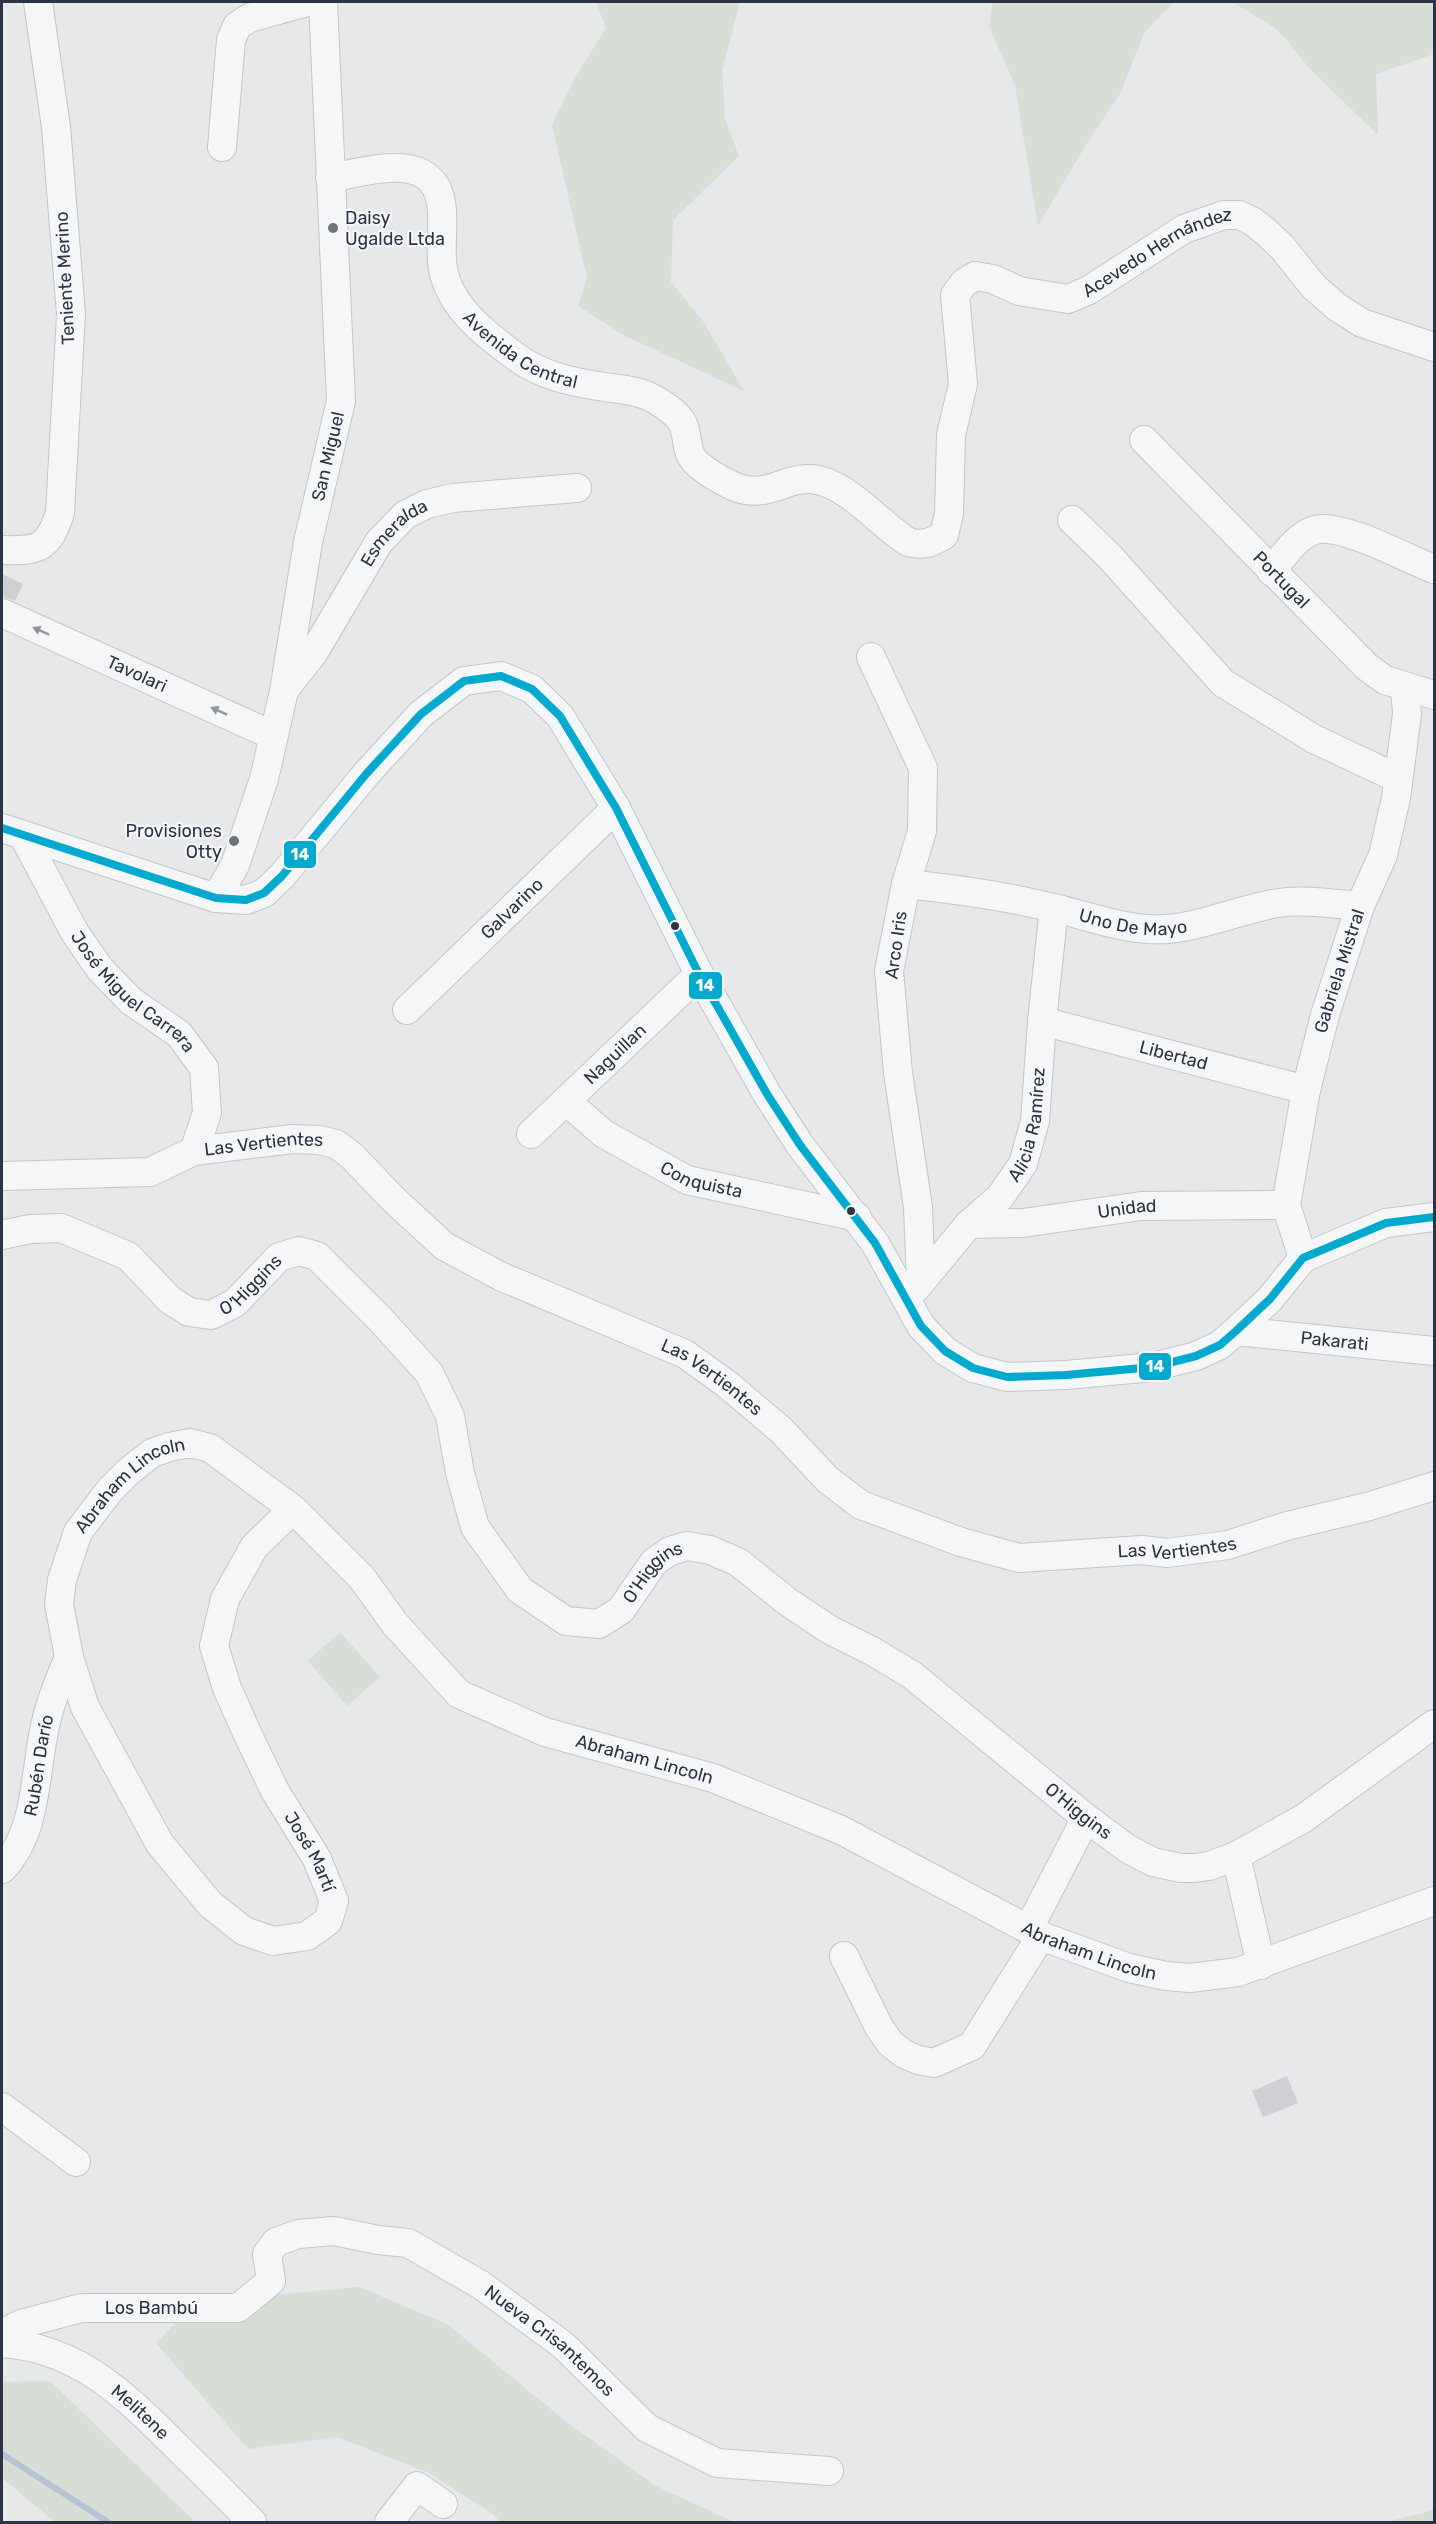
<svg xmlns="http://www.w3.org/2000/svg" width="1436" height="2524" viewBox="0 0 1436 2524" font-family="Rubik,sans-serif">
  <rect width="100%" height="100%" fill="#e6e8ea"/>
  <g fill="#d6ded6">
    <polygon points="596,2 740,2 722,71 725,119 739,156 673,220 671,282 703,321 744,391 623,335 578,306 587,278 552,125 574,79 606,28"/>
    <polygon points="993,2 1174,2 1144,33 1121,92 1084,148 1038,226 1015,86 989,26"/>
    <polygon points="1232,2 1434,2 1434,54 1376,74 1378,135 1311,70 1278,30"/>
    <polygon points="340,1632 380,1677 347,1706 308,1661"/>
    <polygon points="359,2287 447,2324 568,2423 656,2486 734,2522 500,2522 493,2514 429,2473 337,2437 248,2449 156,2343 196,2302"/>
    <polygon points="50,2381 195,2522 196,2522 55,2522 2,2478 2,2382"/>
    <polygon points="1434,2510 1434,2522 1387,2522"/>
  </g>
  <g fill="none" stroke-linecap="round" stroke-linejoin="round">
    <polyline stroke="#b4c4d5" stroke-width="6" points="2,2454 108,2522"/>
  </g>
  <g fill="#ced0d3">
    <polygon points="2,574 23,584 15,601 2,596"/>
    <polygon points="1287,2076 1298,2103 1263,2117 1252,2091"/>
  </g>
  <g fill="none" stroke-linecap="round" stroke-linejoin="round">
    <defs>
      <g id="minor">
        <polyline points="222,147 231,40 237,26 249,18 307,2"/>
        <path id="s1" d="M 330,178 C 371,171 439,147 442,212 C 444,241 436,264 451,292 C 464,318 492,339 515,356 C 541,376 572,382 604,387 C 619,389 634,390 648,396 C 659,401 678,413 683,424 C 688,435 686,450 693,459 C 701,469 720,480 731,485 C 767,503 787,473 818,480 C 850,487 880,524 908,542 C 923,546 931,543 944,535 L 949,514 L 951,435 L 963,384 L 955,295 L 964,283 L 975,276 L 993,279 L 1019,291 L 1068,299 L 1089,290 L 1184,229 L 1224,215 L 1239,215 L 1252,221 L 1266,232 L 1282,247 L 1314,287 L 1337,307 L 1362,323 L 1434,347"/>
        <path id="s2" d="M 1144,440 L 1367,667 L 1385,680 L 1434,695"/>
        <polyline points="1072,520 1110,557 1223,683 1314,739 1397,778"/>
        <path d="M 2,550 C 37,551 48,550 60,513 L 71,314 L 56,127 L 38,2"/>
        <path d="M 1271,571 C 1283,557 1297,535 1315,530 C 1341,522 1407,559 1434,569"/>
        <path id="s3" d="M 2,613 L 272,735"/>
        <polyline points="871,657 923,768 922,831 906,884 889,971 898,1073 918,1207 921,1282"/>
        <path id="s4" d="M 285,689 L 314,652 L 379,542 L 405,515 L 427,504 L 453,498 L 577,488"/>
        <polyline points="2,828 216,898 246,900 264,893 282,876 367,773 421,714 464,681 501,676 532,689 560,716 616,808 699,974 767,1094 800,1145 875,1243 921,1326 945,1351 973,1368 1007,1377 1066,1375 1153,1367 1196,1356 1220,1345 1236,1331 1270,1299 1303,1258 1386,1223 1434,1217"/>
        <path id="s5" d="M 24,837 L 75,933 L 100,969 L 131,1001 L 179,1034 L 204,1068 L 207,1113 L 194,1151"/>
        <path id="s6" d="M 906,884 C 956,889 1005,896 1054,908 C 1085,915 1116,927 1148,929 C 1192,932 1235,910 1278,903 C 1304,899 1333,904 1360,906"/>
        <path id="s7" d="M 216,898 L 235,865 L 264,779 L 284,691 L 308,542 L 341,401 L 323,2"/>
        <path id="s8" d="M 407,1010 L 616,808"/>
        <path id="s9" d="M 1042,1021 L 1306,1090"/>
        <path id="s10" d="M 566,1101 L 604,1134 L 687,1180 L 857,1217"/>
        <path id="s11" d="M 531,1134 L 699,974"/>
        <path id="s12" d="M 2,1176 L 150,1172 L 194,1151 L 293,1139 L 319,1140 L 336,1144 L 352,1156 L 392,1198 L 444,1246 L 500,1276 L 685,1354 L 728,1385 L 781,1430 L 828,1480 L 861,1505 L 961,1542 L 1019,1558 L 1142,1550 L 1167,1553 L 1228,1545 L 1287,1526 L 1370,1506 L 1434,1486"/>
        <path id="s13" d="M 969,1224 L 1023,1223 L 1141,1206 L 1286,1205"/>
        <path id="s14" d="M 2,1235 L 30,1229 L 61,1228 L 128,1256 L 170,1300 L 189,1312 L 211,1315 L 235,1303 L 279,1257 L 299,1251 L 317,1256 L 380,1319 L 429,1373 L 450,1416 L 460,1473 L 475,1527 L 520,1590 L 566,1621 L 599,1624 L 621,1610 L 654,1562 L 670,1551 L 687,1546 L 710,1550 L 738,1562 L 788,1602 L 830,1630 L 872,1651 L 912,1675 L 1086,1818 L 1128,1849 L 1153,1862 L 1181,1868 L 1195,1868 L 1209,1866 L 1236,1856 L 1304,1818 L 1434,1724"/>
        <path id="s15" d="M 1303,1258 L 1286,1205 L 1306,1090 L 1325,1015 L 1360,906 L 1383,855 L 1396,798 L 1407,714 L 1405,687"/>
        <path id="s16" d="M 916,1288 L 969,1224 L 1000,1197 L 1023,1164 L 1035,1121 L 1042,1021 L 1054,908"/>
        <path id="s17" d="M 1236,1331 L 1434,1351"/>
        <path id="s18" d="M 293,1509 L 254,1547 L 225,1599 L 214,1646 L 227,1688 L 247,1733 L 275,1791 L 317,1859 L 334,1901 L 328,1921 L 307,1936 L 273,1941 L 244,1931 L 210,1904 L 160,1844 L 85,1707 L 69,1657 L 59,1604 L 62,1580 L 78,1532 L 110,1490 L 129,1471 L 152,1453 L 169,1447 L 190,1443 L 210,1448 L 293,1509 L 362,1578 L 395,1624 L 459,1694 L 545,1732 L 713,1778 L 841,1830 L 1041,1936 L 1129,1968 L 1166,1976 L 1190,1978 L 1238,1972 L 1434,1901"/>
        <polyline points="1236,1856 1261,1965"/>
        <path id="s19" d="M 2,1869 C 39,1831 34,1770 46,1722 C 51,1700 60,1678 69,1657"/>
        <polyline points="1029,1928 1086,1818"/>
        <polyline points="844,1956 879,2027 890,2043 904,2054 918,2060 934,2063 972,2046 1041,1936"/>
        <polyline points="2,2107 76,2162"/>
        <path id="s20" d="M 2,2334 L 21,2324 L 81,2308 L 238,2308 L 271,2281 L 267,2254 L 276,2242 L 298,2234 L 334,2231 L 378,2240 L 408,2243 L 481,2285 L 563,2345 L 647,2428 L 717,2463 L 829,2471"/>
        <path id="s21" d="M 2,2343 C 79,2348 126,2396 178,2448 C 203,2472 228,2497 252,2522"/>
        <polyline points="389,2522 417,2486 443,2504"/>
      </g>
    </defs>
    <use href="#minor" stroke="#c4c6c8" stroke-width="30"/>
    <use href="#minor" stroke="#f5f6f7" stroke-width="28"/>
    <defs>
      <polyline id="bus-1" points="2,828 216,898 246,900 264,893 282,876 367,773 421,714 464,681 501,676 532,689 560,716 616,808 699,974 767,1094 800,1145 875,1243 921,1326 945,1351 973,1368 1007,1377 1066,1375 1153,1367 1196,1356 1220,1345 1236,1331 1270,1299 1303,1258 1386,1223 1434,1217"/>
    </defs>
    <use href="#bus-1" stroke="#f4f6f9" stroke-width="12"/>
    <use href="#bus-1" stroke="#00a9ce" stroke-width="8"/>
  </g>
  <defs><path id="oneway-solid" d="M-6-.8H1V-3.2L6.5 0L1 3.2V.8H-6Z" transform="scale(1.5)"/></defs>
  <g fill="#90959e">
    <use href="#oneway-solid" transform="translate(41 631) rotate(-156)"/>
    <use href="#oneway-solid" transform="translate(219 711) rotate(-156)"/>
  </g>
  <g fill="#6c737f" stroke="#f4f6f9" stroke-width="2">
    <circle cx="333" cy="228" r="6"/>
    <circle cx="234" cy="841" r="6"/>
  </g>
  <g fill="#2b3445" stroke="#f4f6f9" stroke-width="2">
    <circle cx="675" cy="926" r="5"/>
    <circle cx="851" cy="1211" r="5"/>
  </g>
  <g text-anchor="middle" stroke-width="4.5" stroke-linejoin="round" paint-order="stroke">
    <g font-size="18" fill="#2b3445" stroke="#f4f6f9" text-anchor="start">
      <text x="345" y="224">Daisy<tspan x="345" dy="21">Ugalde Ltda</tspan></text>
      <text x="222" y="837" text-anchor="end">Provisiones<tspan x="222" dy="21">Otty</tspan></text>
    </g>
    <g font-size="18" fill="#2b3445" stroke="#f4f6f9">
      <text dy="6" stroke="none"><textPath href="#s1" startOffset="1287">Acevedo Hernández</textPath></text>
      <text transform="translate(65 278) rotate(-93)" y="6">Teniente Merino</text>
      <text dy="6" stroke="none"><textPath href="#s1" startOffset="314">Avenida Central</textPath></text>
      <text dy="6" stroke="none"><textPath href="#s7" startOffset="458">San Miguel</textPath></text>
      <text dy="6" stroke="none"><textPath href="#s4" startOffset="192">Esmeralda</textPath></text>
      <text dy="6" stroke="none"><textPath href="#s2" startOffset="196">Portugal</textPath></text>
      <text dy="6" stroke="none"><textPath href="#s3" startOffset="148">Tavolari</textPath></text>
      <text dy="6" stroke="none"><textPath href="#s8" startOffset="146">Galvarino</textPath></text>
      <text dy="6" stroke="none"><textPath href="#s6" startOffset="231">Uno De Mayo</textPath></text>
      <text transform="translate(896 945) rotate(-82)" y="6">Arco Iris</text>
      <text dy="6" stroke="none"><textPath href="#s15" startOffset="296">Gabriela Mistral</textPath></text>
      <text dy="6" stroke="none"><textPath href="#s5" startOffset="192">José Miguel Carrera</textPath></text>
      <text dy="6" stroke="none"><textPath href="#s11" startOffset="116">Naguillan</textPath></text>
      <text dy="6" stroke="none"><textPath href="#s9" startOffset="136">Libertad</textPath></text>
      <text dy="6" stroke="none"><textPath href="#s16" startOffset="204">Alicia Ramírez</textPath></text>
      <text dy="6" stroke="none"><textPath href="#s12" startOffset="267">Las Vertientes</textPath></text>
      <text dy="6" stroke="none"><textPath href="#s10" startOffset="159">Conquista</textPath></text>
      <text dy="6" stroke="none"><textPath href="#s13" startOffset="159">Unidad</textPath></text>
      <text dy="6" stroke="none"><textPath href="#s14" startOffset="288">O'Higgins</textPath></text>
      <text dy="6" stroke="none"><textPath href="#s17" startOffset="99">Pakarati</textPath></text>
      <text dy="6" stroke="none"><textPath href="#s12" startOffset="788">Las Vertientes</textPath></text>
      <text dy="6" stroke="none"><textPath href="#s18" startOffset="1088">Abraham Lincoln</textPath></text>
      <text dy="6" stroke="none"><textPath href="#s12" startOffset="1311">Las Vertientes</textPath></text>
      <text dy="6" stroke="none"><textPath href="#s14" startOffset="934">O'Higgins</textPath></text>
      <text dy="6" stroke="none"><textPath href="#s18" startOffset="1734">Abraham Lincoln</textPath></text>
      <text dy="6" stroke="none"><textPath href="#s19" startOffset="112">Rubén Darío</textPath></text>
      <text dy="6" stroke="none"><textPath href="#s14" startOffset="1456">O'Higgins</textPath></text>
      <text dy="6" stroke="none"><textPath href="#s18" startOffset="390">José Martí</textPath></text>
      <text dy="6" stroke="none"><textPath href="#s18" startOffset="2220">Abraham Lincoln</textPath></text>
      <text dy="6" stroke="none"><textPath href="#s20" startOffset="154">Los Bambú</textPath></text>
      <text dy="6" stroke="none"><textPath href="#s20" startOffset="633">Nueva Crisantemos</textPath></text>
      <text dy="6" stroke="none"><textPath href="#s21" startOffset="158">Melitene</textPath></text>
    </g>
  </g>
  <g stroke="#f4f6f9" stroke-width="2">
    <rect x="283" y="840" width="34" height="29" rx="6" fill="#00a9ce"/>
    <rect x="688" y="971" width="35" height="29" rx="6" fill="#00a9ce"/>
    <rect x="1138" y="1352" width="34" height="29" rx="6" fill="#00a9ce"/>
  </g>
  <g font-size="16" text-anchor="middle" font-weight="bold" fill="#fff">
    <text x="300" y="860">14</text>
    <text x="705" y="991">14</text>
    <text x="1155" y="1372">14</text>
  </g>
  <rect width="1436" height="2524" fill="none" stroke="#2b3445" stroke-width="6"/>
</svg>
